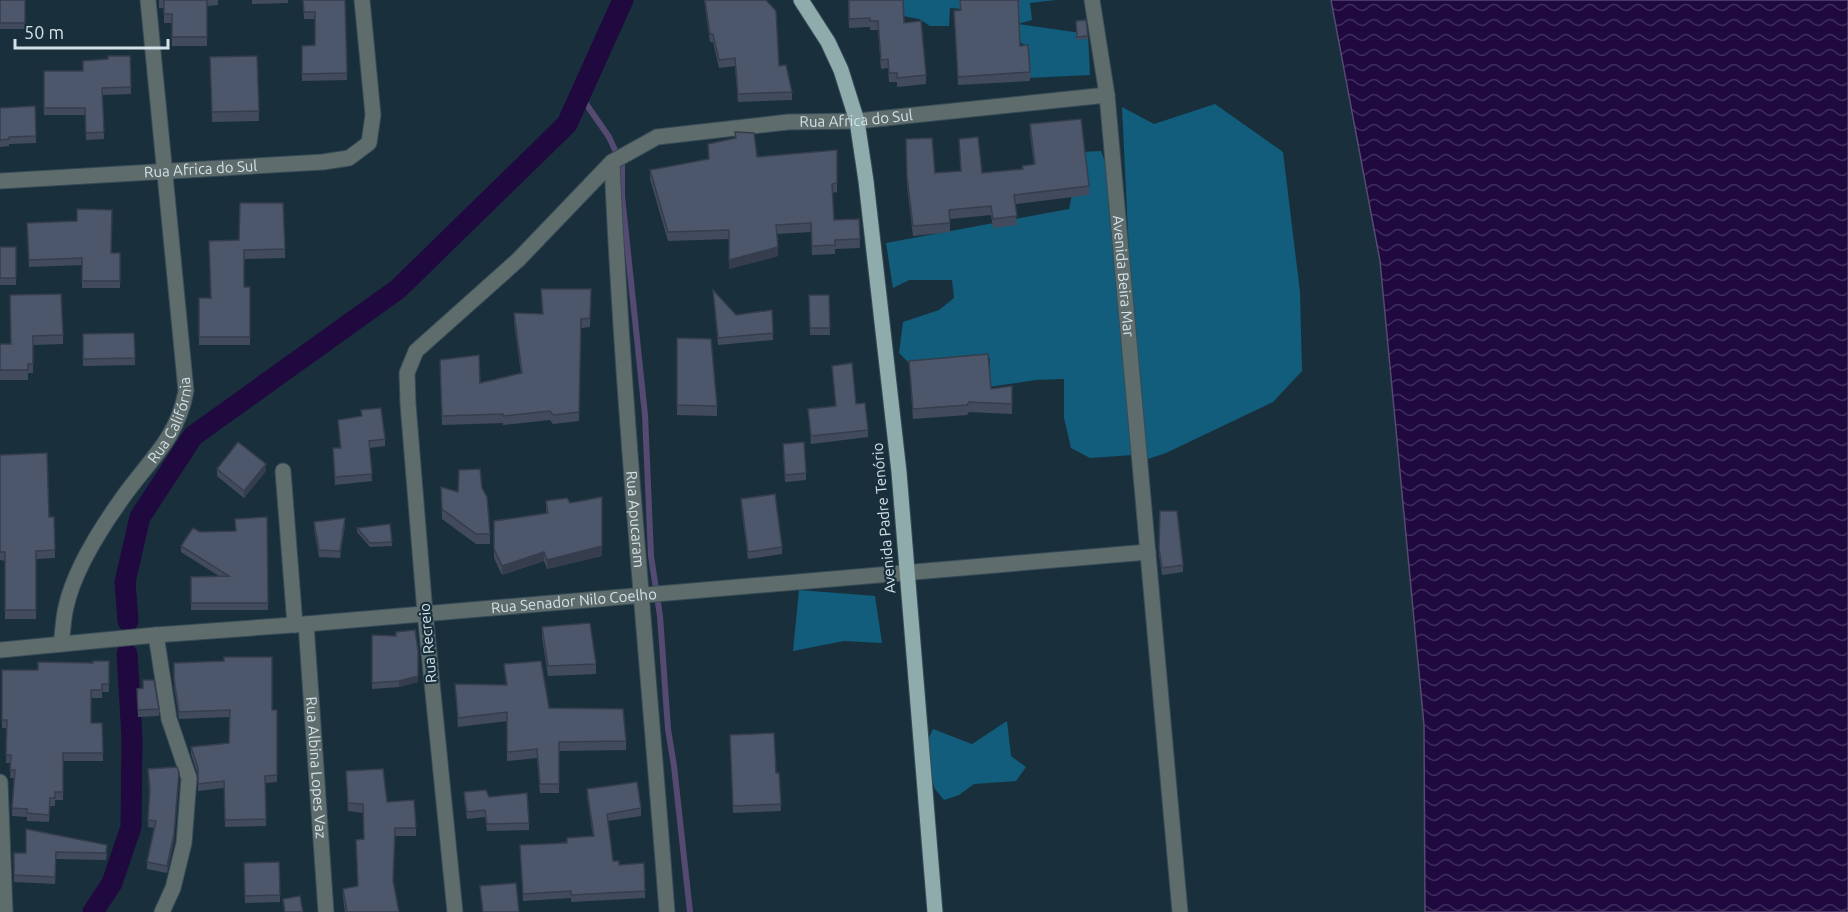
<svg xmlns="http://www.w3.org/2000/svg" width="1848" height="912" viewBox="0 0 1848 912" font-family="Ubuntu,sans-serif">
  <defs>
    <pattern id="water-waves" width="16" height="10" patternUnits="userSpaceOnUse" patternTransform="scale(1.5)"><rect width="16" height="10" fill="#1f093f"/><path d="M0 5q4-4 8 0t8 0" fill="none" stroke="#3f2d5b"/></pattern>
  </defs>
  <rect width="100%" height="100%" fill="#19303c"/>
  <g fill="#115d7b">
    <polygon points="898,0 964,0 977,10 950,8 949,26 930,26 919,19 898,15"/>
    <polygon points="1014,0 1056,0 1030,3 1032,20 1018,24 1088,34 1090,75 1026,78 1023,43 1004,47"/>
    <polygon points="1215,104 1283,152 1300,292 1302,371 1273,402 1166,453 1139,462 1122,107 1154,124"/>
    <polygon points="1101,151 1107,167 1108,199 1133,455 1090,458 1071,448 1064,418 1064,379 1036,380 988,387 990,358 911,365 899,353 903,322 939,310 954,298 952,280 909,280 893,288 886,243 1069,209 1081,152"/>
    <polygon points="799,590 875,596 882,643 844,641 793,651"/>
    <polygon points="1007,721 1011,756 1026,767 1016,781 974,784 959,795 944,800 935,789 922,753 933,729 972,744"/>
  </g>
  <polygon fill="url(#water-waves)" stroke="#554a72" stroke-width="1.5" points="1331,0 1848,0 1848,912 1425,912 1424,725 1380,261"/>
  <g fill="none" stroke-linecap="round" stroke-linejoin="round">
    <polyline stroke="#554a72" stroke-width="6" points="580,95 609,137 622,165 622,196 645,415 651,556 660,616 668,729 674,766 690,912"/>
    <g stroke="#1f093f" stroke-width="21">
      <polyline points="128,621 125,582 140,517 193,436 398,289 567,124 623,0"/>
      <polyline points="93,912 112,883 131,827 132,737 127,654"/>
    </g>
    <defs>
      <g id="minor">
        <path id="s1" d="M 1092,0 L 1107,95 L 1180,912"/>
        <path id="s2" d="M 612,162 C 623,412 648,662 667,912"/>
        <path id="s3" d="M 0,181 L 323,162 L 349,158 L 369,143 L 373,115 L 362,0"/>
        <polyline points="283,471 295,625"/>
        <path id="s4" d="M 306,624 L 326,912"/>
        <polyline points="156,635 169,719 189,778 184,843 173,888 162,912"/>
        <path id="s5" d="M 61,644 C 63,632 63,619 66,607 C 74,570 99,531 121,500 C 148,461 177,440 186,391 L 148,0"/>
        <path id="s6" d="M 0,650 L 156,635 L 306,624 L 1148,552"/>
        <polyline points="0,782 5,912"/>
        <path id="s7" d="M 455,912 L 425,613 L 408,404 L 407,373 L 416,351 L 518,260 L 612,162 L 657,137 L 788,122 L 857,121 L 1107,95"/>
      </g>
      <polyline id="major" points="801,0 828,42 841,70 857,121 866,181 899,472 935,912"/>
    </defs>
    <use href="#minor" stroke="#374c58" stroke-width="17"/>
    <use href="#major" stroke="#374c58" stroke-width="17"/>
    <use href="#minor" stroke="#5f6c6c" stroke-width="15"/>
    <use href="#major" stroke="#8fabac" stroke-width="15"/>
  </g>
  <g fill="#424b5d">
    <rect x="0" y="0" width="25" height="29"/>
    <polygon points="159,0 218,0 218,5 207,6 207,46 172,46 172,23 164,23 164,8 159,8"/>
    <polygon points="252,0 288,0 288,3 252,4"/>
    <polygon points="303,0 345,0 347,80 302,81 302,46 315,45 315,19 304,19"/>
    <polygon points="704,0 766,0 779,66 792,92 792,100 738,102 735,66 719,68 713,42 710,42"/>
    <polygon points="848,0 904,23 926,75 926,84 897,87 897,82 889,82 888,68 881,69 878,30 870,30 870,27 849,28"/>
    <polygon points="959,0 1020,0 1020,5 1019,5 1020,46 1030,72 1030,81 958,85 954,11 960,10"/>
    <polygon points="1076,21 1088,36 1088,39 1077,40"/>
    <polygon points="130,56 131,94 102,95 104,139 86,140 85,115 44,115 44,71 83,71 108,59"/>
    <polygon points="257,56 259,121 212,122 210,57"/>
    <polygon points="0,108 36,136 36,143 9,144 9,146 0,147"/>
    <polygon points="1030,124 1089,186 1089,195 1015,204 1017,225 993,228 991,215 950,219 950,232 913,236 907,186 906,139 935,173 982,173 1022,169 1034,165 1030,134"/>
    <polygon points="735,132 757,157 837,150 837,192 832,193 834,220 859,219 860,248 835,249 835,254 812,255 811,232 777,234 778,256 729,269 729,239 668,241 650,179 650,170 709,159 708,144 735,138"/>
    <polygon points="27,223 111,253 120,253 120,288 82,288 82,265 29,267"/>
    <polygon points="239,240 285,249 285,258 244,259 244,287 250,287 250,345 199,345 199,298 211,298"/>
    <rect x="0" y="247" width="16" height="38"/>
    <polygon points="541,289 591,298 590,327 581,328 579,421 553,424 550,420 503,425 503,423 442,425 440,360 480,383 521,374 514,322 514,313 542,314"/>
    <polygon points="713,290 736,315 773,333 773,340 718,345"/>
    <polygon points="10,295 63,335 63,344 33,345 33,373 28,373 28,380 0,380 0,344 11,344"/>
    <polygon points="809,295 829,295 830,335 810,335"/>
    <polygon points="134,333 135,365 83,366 83,334"/>
    <polygon points="677,338 717,406 717,416 677,415"/>
    <polygon points="909,361 991,389 1012,386 1012,414 969,412 967,415 913,419"/>
    <polygon points="832,366 856,404 868,430 868,437 811,444 808,409 836,406"/>
    <polygon points="361,410 385,439 385,446 369,448 372,481 335,485 333,448 340,448 338,420 361,417"/>
    <polygon points="783,444 806,473 806,480 785,482"/>
    <polygon points="0,455 49,517 54,517 55,558 36,559 36,619 5,619 5,561 0,560"/>
    <polygon points="217,469 266,471 244,498 217,476"/>
    <polygon points="441,487 458,492 482,488 490,534 490,544 476,544 442,519"/>
    <polygon points="741,499 782,547 782,554 748,559 741,506"/>
    <polygon points="546,501 570,503 602,556 547,569 544,561 502,575 494,558 494,521 546,514"/>
    <polygon points="1160,511 1183,565 1183,572 1162,575 1159,555"/>
    <polygon points="267,517 268,610 191,610 191,577 219,576 181,552 181,546 200,532 236,531"/>
    <polygon points="314,522 345,525 340,558 319,557 314,529"/>
    <polygon points="357,528 392,542 392,546 370,547 357,532"/>
    <polygon points="542,627 596,664 596,674 548,676 542,637"/>
    <polygon points="372,635 418,682 399,687 372,689"/>
    <polygon points="109,661 109,692 102,692 102,698 91,698 91,723 102,723 103,761 63,761 63,800 55,800 55,806 50,806 49,822 27,821 27,817 12,816 14,778 10,778 11,763 6,763 7,728 2,728 2,670 38,670"/>
    <polygon points="174,663 272,710 277,710 277,782 265,783 266,826 225,827 224,788 198,791 198,775 191,754 191,747 229,743 230,717 179,719 174,686"/>
    <polygon points="504,664 549,708 626,741 626,750 559,751 559,793 540,793 537,758 507,761 507,721 458,727 455,684 506,685"/>
    <polygon points="137,689 159,709 159,716 138,717"/>
    <polygon points="730,742 776,773 779,773 781,811 733,813"/>
    <polygon points="148,769 179,779 174,841 167,873 147,869 147,862 154,828 148,827 149,792"/>
    <polygon points="346,771 387,802 416,828 416,836 395,836 393,882 399,912 345,912 343,897 343,889 357,886 364,839 363,813 348,811"/>
    <polygon points="587,789 641,808 641,816 608,821 613,861 619,865 645,891 645,898 571,902 571,898 523,901 520,852 593,836 587,796"/>
    <polygon points="464,792 489,797 529,823 529,830 487,831 485,817 467,819 464,799"/>
    <polygon points="26,829 107,852 106,860 56,859 55,884 14,882 14,853 26,853"/>
    <polygon points="244,863 280,895 280,902 245,903"/>
  </g>
  <g fill="#363d4c">
    <polygon points="778,247 778,256 729,269 729,260"/>
    <polygon points="266,464 266,471 244,498 244,491"/>
    <polygon points="602,497 602,556 547,569 547,560"/>
    <polygon points="345,518 345,525 340,558 340,551"/>
    <polygon points="544,552 544,561 502,575 502,566"/>
    <polygon points="418,676 418,682 399,687 399,681"/>
    <polygon points="179,772 174,841 167,873 167,866"/>
  </g>
  <g fill="#4d576c" stroke="#363d4c" stroke-width="1.5">
    <rect x="0" y="0" width="25" height="23"/>
    <polygon points="164,0 207,0 207,37 172,37 172,14 164,14"/>
    <polygon points="303,0 345,0 347,73 302,74 302,46 315,45 315,12 304,12"/>
    <polygon points="705,0 766,0 776,11 779,66 786,65 792,92 738,94 735,58 719,60 713,34 710,34"/>
    <polygon points="849,0 903,0 904,23 921,21 926,75 897,78 897,73 889,73 888,59 881,60 878,21 870,21 870,18 849,19"/>
    <polygon points="960,0 1018,0 1020,46 1028,45 1030,72 958,77 954,11 961,10"/>
    <polygon points="1086,20 1088,36 1077,37 1076,21"/>
    <polygon points="108,56 130,56 131,87 102,88 104,132 86,133 85,108 44,108 44,71 83,71 83,61 108,59"/>
    <polygon points="257,56 259,111 212,112 210,57"/>
    <polygon points="35,106 36,136 9,137 9,139 0,140 0,108"/>
    <polygon points="1081,119 1089,186 1014,195 1017,216 993,219 991,206 949,210 950,223 913,226 907,177 906,139 932,138 935,173 961,171 959,139 978,137 982,173 1023,169 1022,166 1035,164 1030,124"/>
    <polygon points="735,132 754,133 757,157 837,150 837,183 832,184 834,220 859,219 860,239 835,240 835,245 812,246 811,223 776,225 778,247 729,260 729,230 668,232 650,170 709,159 708,144 736,138"/>
    <polygon points="240,203 283,203 285,249 244,250 244,287 250,287 250,337 199,337 199,298 211,298 209,241 239,240"/>
    <polygon points="77,209 112,210 111,253 120,253 120,281 82,281 82,258 29,260 27,223 77,221"/>
    <rect x="0" y="247" width="16" height="31"/>
    <polygon points="541,289 591,289 590,318 581,319 579,412 553,415 550,411 503,416 503,414 442,416 440,360 479,355 480,383 522,373 514,313 543,314"/>
    <polygon points="713,290 736,315 772,310 773,333 718,338"/>
    <polygon points="61,294 63,335 33,336 33,364 28,364 28,370 0,370 0,344 11,344 10,295"/>
    <polygon points="809,295 829,295 830,328 810,328"/>
    <polygon points="134,333 135,358 83,359 83,334"/>
    <polygon points="677,338 711,339 717,406 677,405"/>
    <polygon points="988,354 991,389 1012,386 1012,404 969,402 967,405 913,409 909,361"/>
    <polygon points="852,363 856,404 865,403 868,430 811,436 808,409 836,406 832,366"/>
    <polygon points="381,408 385,439 369,441 372,474 335,477 333,448 341,448 338,420 362,416 361,410"/>
    <polygon points="238,442 266,464 244,491 217,469"/>
    <polygon points="804,442 806,473 785,475 783,444"/>
    <polygon points="47,453 49,517 54,517 55,550 36,551 36,610 5,610 5,552 0,552 0,455"/>
    <polygon points="480,469 482,488 487,497 490,534 476,534 442,509 441,487 458,492 459,470"/>
    <polygon points="775,494 782,547 748,552 741,499"/>
    <polygon points="602,497 602,546 547,560 544,552 502,566 494,549 494,521 548,513 546,501 567,498 570,503"/>
    <polygon points="1160,511 1177,511 1183,565 1162,568 1159,548"/>
    <polygon points="267,517 268,603 191,603 191,577 229,576 181,546 193,528 200,532 236,531 235,519"/>
    <polygon points="345,518 340,551 319,550 314,522"/>
    <polygon points="390,524 392,542 370,543 357,528"/>
    <polygon points="590,623 596,664 548,666 542,627"/>
    <polygon points="415,630 418,651 418,676 399,681 372,683 372,635 396,636 396,632"/>
    <polygon points="224,657 272,657 272,710 277,710 277,775 265,776 266,819 225,820 224,781 198,784 198,768 191,747 229,743 230,710 179,712 174,679 174,663 224,661"/>
    <polygon points="93,661 109,661 109,684 102,684 102,690 91,690 91,723 102,723 103,753 63,753 63,792 55,792 55,798 50,798 49,815 27,813 27,809 12,808 15,770 10,770 11,755 6,755 7,720 2,720 2,670 38,670 38,662 93,663"/>
    <polygon points="541,661 549,708 623,709 626,741 559,742 559,784 540,784 537,749 507,752 507,712 458,718 455,684 507,685 504,664"/>
    <polygon points="143,680 154,680 159,709 138,710 137,689 143,688"/>
    <polygon points="774,733 776,773 779,773 781,804 733,806 730,735"/>
    <polygon points="177,767 179,772 174,834 167,866 147,862 156,821 148,820 150,788 148,769"/>
    <polygon points="383,769 387,802 414,800 416,828 395,828 393,881 399,912 347,912 343,889 358,886 356,840 364,839 363,804 348,803 346,771"/>
    <polygon points="637,782 641,808 607,814 613,861 619,861 619,865 644,863 645,891 571,895 571,891 523,894 520,845 567,843 567,838 594,836 587,789"/>
    <polygon points="486,790 489,797 527,793 529,823 487,824 485,810 467,812 464,792"/>
    <polygon points="26,829 107,845 106,853 56,852 55,877 14,875 14,853 26,853"/>
    <polygon points="279,862 280,895 245,896 244,863"/>
    <polygon points="516,883 519,912 483,912 480,886"/>
    <polygon points="300,896 303,912 285,912 283,899"/>
  </g>
  <g text-anchor="middle" stroke-width="4.5" stroke-linejoin="round" paint-order="stroke">
    <g font-size="15" fill="#d3e1e8" stroke="#19303c">
      <text dy="5" stroke="none"><textPath href="#s7" startOffset="1089">Rua Africa do Sul</textPath></text>
      <text dy="5" stroke="none"><textPath href="#s3" startOffset="201">Rua Africa do Sul</textPath></text>
      <text dy="5" stroke="none"><textPath href="#s1" startOffset="278">Avenida Beira Mar</textPath></text>
      <text dy="5" stroke="none"><textPath href="#s5" startOffset="254">Rua Califórnia</textPath></text>
      <text transform="translate(884 518) rotate(-95)" y="5">Avenida Padre Tenório</text>
      <text dy="5" stroke="none"><textPath href="#s2" startOffset="358">Rua Apucaram</textPath></text>
      <text dy="5" stroke="none"><textPath href="#s6" startOffset="576">Rua Senador Nilo Coelho</textPath></text>
      <text transform="translate(428 643) rotate(-95)" y="5">Rua Recreio</text>
      <text dy="5" stroke="none"><textPath href="#s4" startOffset="144">Rua Albina Lopes Vaz</textPath></text>
    </g>
  </g>
  <path d="M15 39v9h153v-9" fill="none" stroke="#d3e1e8" stroke-width="3"/>
  <text x="24" y="39" font-size="18" fill="#d3e1e8" stroke="#19303c" stroke-width="4.5" paint-order="stroke">50 m</text>
</svg>
